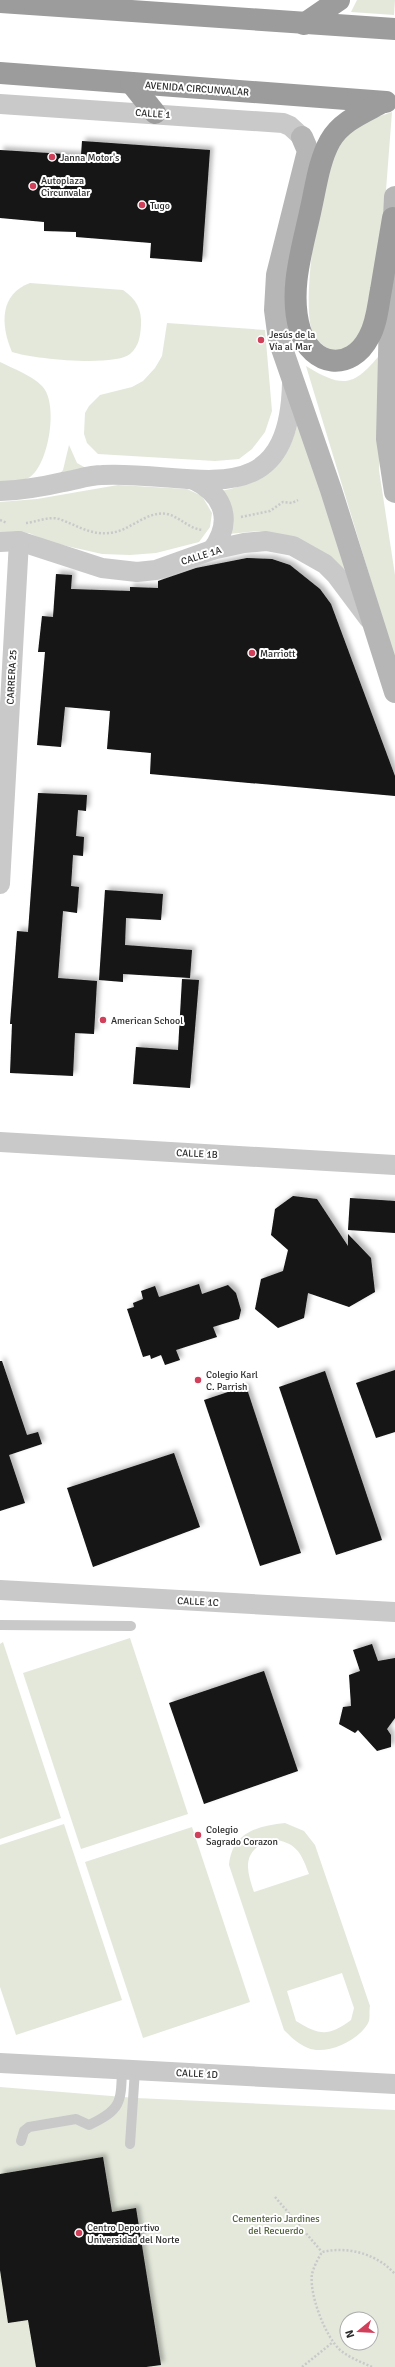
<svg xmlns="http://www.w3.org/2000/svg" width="395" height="2367" viewBox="0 0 395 2367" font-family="Signika,sans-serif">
  <defs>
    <filter id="shadow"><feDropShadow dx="3.5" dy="-3.5" stdDeviation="2" flood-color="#0004"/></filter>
  </defs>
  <rect width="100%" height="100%" fill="#fff"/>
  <g fill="#e3e8db" fill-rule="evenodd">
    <polygon points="357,0 395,0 394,15 351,12"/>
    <path d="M 392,112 L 382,242 L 370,302 L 361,334 L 351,349 L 332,352 C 325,346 317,342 313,333 C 299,306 322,155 343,135 C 356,122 375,118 392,112 Z"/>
    <path d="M 30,283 L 123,290 C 136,299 142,309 141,326 C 140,337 139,346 130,354 C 114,367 33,359 12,352 C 0,324 0,294 30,283 Z"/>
    <polygon points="167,323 265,330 272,411 265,432 252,449 239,459 215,461 98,454 87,443 84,434 85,413 89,406 100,395 132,387 143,381 155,368 162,356"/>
    <path d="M 385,349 L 379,470 L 395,575 L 395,660 L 306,366 C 348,392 356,383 385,349 Z"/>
    <path d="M 0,362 C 14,369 31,375 42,386 C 59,403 49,464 30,477 C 22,482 9,481 0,481 Z"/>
    <path d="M 301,413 L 354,583 L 274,533 L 259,531 L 229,534 L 220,491 C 247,487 275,474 289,448 C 294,438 297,425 301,413 Z"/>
    <polygon points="69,445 77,463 91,471 57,477 63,470"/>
    <polygon points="118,485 187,489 202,496 212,513 210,527 199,542 156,553 130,555 102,554 49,542 29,533 0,532 0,502 37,499"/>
    <polygon points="130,1638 188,1814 81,1849 23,1673"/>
    <polygon points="3,1642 61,1818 0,1839 0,1644"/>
    <path d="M 285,1823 L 304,1831 L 315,1845 L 370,2006 C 369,2010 370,2017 369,2021 C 361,2040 326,2056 308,2048 C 298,2044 291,2037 284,2030 L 229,1865 C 232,1833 256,1826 285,1823 ZM 271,1839 C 296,1842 301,1852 309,1874 L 254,1892 C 245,1866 243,1851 271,1839 ZM 342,1973 L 354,2008 L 351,2020 C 328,2037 319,2035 296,2021 L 287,1991 Z"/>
    <polygon points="64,1824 122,2000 16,2035 0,1987 0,1845"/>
    <polygon points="192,1827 250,2002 143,2038 85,1862"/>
    <path d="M 0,2087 L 136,2098 L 395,2110 L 395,2367 L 0,2367 ZM 347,2319 L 371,2319 L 371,2343 L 347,2343 Z"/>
  </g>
  <g fill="#131313" filter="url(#shadow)">
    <polygon points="82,141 210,150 202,262 150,258 151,243 76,237 76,232 44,231 44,222 0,218 0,150 81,155"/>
    <polygon points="247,558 272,559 290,565 320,589 331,604 395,776 395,796 150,774 151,753 107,749 110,711 65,707 61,747 37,745 45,652 38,652 42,616 53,617 56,574 72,575 71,589 130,591 130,587 158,588 158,581 196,568"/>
    <polygon points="38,793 87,795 86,811 78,810 76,836 84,837 83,856 73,855 71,886 79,887 77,913 63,911 58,978 97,981 94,1034 75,1033 73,1076 10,1073 12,1024 10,1024 17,931 28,932"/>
    <polygon points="105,890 163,894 161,920 126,918 125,945 192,950 190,978 123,974 123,982 99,980"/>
    <polygon points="182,979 199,980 190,1088 133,1084 136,1047 178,1050"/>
    <polygon points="293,1196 317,1199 348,1246 348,1234 371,1258 375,1292 349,1307 308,1293 304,1318 278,1328 255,1309 261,1279 283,1271 288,1250 271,1235 275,1209"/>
    <polygon points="350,1198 395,1201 395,1233 348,1230"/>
    <polygon points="199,1284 202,1294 228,1285 236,1293 241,1310 239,1319 213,1327 217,1337 176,1350 180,1360 165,1365 161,1355 151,1359 150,1355 143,1357 127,1309 134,1307 133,1303 143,1299 141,1291 155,1286 159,1297"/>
    <polygon points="0,1361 2,1361 27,1435 38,1432 42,1444 9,1455 25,1503 0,1511"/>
    <polygon points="395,1370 395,1432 376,1438 356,1383"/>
    <polygon points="325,1371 382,1540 336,1555 279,1387"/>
    <polygon points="246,1386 301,1553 260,1566 204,1400"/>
    <polygon points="174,1453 200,1527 93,1567 67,1488"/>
    <polygon points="372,1644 378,1661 395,1658 395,1718 387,1729 391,1735 391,1747 377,1751 358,1730 355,1733 339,1724 343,1707 351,1706 349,1675 360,1671 353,1650"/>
    <polygon points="264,1671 298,1771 204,1804 169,1703"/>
    <polygon points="103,2157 112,2212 136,2208 161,2365 146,2367 36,2367 28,2320 8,2323 0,2270 0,2174"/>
  </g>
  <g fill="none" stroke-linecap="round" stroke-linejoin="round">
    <g stroke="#c9c9c9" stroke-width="2.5" stroke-dasharray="2 2" stroke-linecap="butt">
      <polyline points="241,517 270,511 283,502 292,503 298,500"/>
      <polyline points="0,520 7,523"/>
      <path d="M 26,523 C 36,522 49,516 59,519 C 77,525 89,535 109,533 C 129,532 147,510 167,514 C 180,517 189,529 203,530"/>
      <polyline points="275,2197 322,2252"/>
      <polyline points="302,2367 333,2342"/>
      <path d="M 372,2367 C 361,2362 350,2358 340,2350 C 325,2336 309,2294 312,2274 C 314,2266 318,2259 322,2252 C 349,2246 377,2254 395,2274"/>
    </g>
    <g stroke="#c9c9c9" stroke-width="10">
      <polyline points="0,1625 131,1626"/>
      <path d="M 21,2141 L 24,2131 L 29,2127 L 76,2119 L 89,2125 C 121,2110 121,2103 122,2070"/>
      <polyline points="130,2144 135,2070"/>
    </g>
    <g stroke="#c9c9c9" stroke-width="20">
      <polyline points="0,104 283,123 290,126 302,137"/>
      <path d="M 194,480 C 225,495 233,522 212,550"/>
      <path d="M 0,491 C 22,490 42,487 63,482 C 76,480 89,475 102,475 C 192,470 289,520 292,383"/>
      <polyline points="0,542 19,541 102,568 137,572 156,570 212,550 244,543 266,541 293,546 325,564 336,575 369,619"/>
      <polyline points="0,884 19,541"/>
      <polyline points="0,1142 395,1165"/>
      <polyline points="0,1590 395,1612"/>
      <polyline points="0,2063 395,2084"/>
    </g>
    <g stroke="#b6b6b6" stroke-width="22">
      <polyline points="302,137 308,151 277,275 275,310 279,340 331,490 395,692"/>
      <polyline points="393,238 395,197"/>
      <polyline points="391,272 387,439 395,492"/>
    </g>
    <g stroke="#9c9c9c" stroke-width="22">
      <polyline points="0,2 395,29"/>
      <polyline points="304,24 339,0"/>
      <polyline points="0,73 386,102"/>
      <polyline points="131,83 155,113"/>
      <path d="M 383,102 C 365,112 341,121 330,141 C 319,161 316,186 311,208 C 303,247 288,290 300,330 C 312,367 351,372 369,337 C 377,323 378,305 381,290 C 385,266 389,242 393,218"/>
    </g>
  </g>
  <g fill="#d1405a" stroke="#fff" stroke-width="1.5">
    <circle cx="52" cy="157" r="4"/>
    <circle cx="33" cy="186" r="4"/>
    <circle cx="142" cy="205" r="4"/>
    <circle cx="261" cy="340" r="4"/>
    <circle cx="252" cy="653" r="4"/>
    <circle cx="103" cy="1020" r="4"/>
    <circle cx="198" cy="1380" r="4"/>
    <circle cx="198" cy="1835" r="4"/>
    <circle cx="79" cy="2233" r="4"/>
  </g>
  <g text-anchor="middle" stroke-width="4" stroke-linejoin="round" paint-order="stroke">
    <g font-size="10" fill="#2c2c2c" stroke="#fff">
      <text transform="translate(197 88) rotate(4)" y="4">AVENIDA CIRCUNVALAR</text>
      <text transform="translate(153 113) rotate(4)" y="4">CALLE 1</text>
      <text transform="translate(201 555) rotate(-17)" y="4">CALLE 1A</text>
      <text transform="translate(11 677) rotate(-87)" y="4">CARRERA 25</text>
      <text transform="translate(197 1153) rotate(3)" y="4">CALLE 1B</text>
      <text transform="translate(198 1601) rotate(3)" y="4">CALLE 1C</text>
      <text transform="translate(197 2073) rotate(3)" y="4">CALLE 1D</text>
    </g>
    <g font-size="10" fill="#2c2c2c" stroke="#fff" text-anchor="start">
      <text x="60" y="161">Janna Motor's</text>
      <text x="41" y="184">Autoplaza<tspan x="41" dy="12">Circunvalar</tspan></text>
      <text x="150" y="209">Tugo</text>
      <text x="269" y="338">Jesús de la<tspan x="269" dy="12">Vía al Mar</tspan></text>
      <text x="260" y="657">Marriott</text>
      <text x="111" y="1024">American School</text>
      <text x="206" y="1378">Colegio Karl<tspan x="206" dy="12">C. Parrish</tspan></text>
      <text x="206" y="1833">Colegio<tspan x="206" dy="12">Sagrado Corazon</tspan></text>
      <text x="87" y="2231">Centro Deportivo<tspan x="87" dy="12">Universidad del Norte</tspan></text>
    </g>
    <g font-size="10" fill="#53623f" stroke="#fff">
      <text x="276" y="2222">Cementerio Jardines<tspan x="276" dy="12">del Recuerdo</tspan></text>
    </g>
  </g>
  <g transform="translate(359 2331) rotate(252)"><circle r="19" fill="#ffffff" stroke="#ababab"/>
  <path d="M0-3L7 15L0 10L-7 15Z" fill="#d1405a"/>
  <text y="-6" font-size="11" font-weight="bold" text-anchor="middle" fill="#2c2c2c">N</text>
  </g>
</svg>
